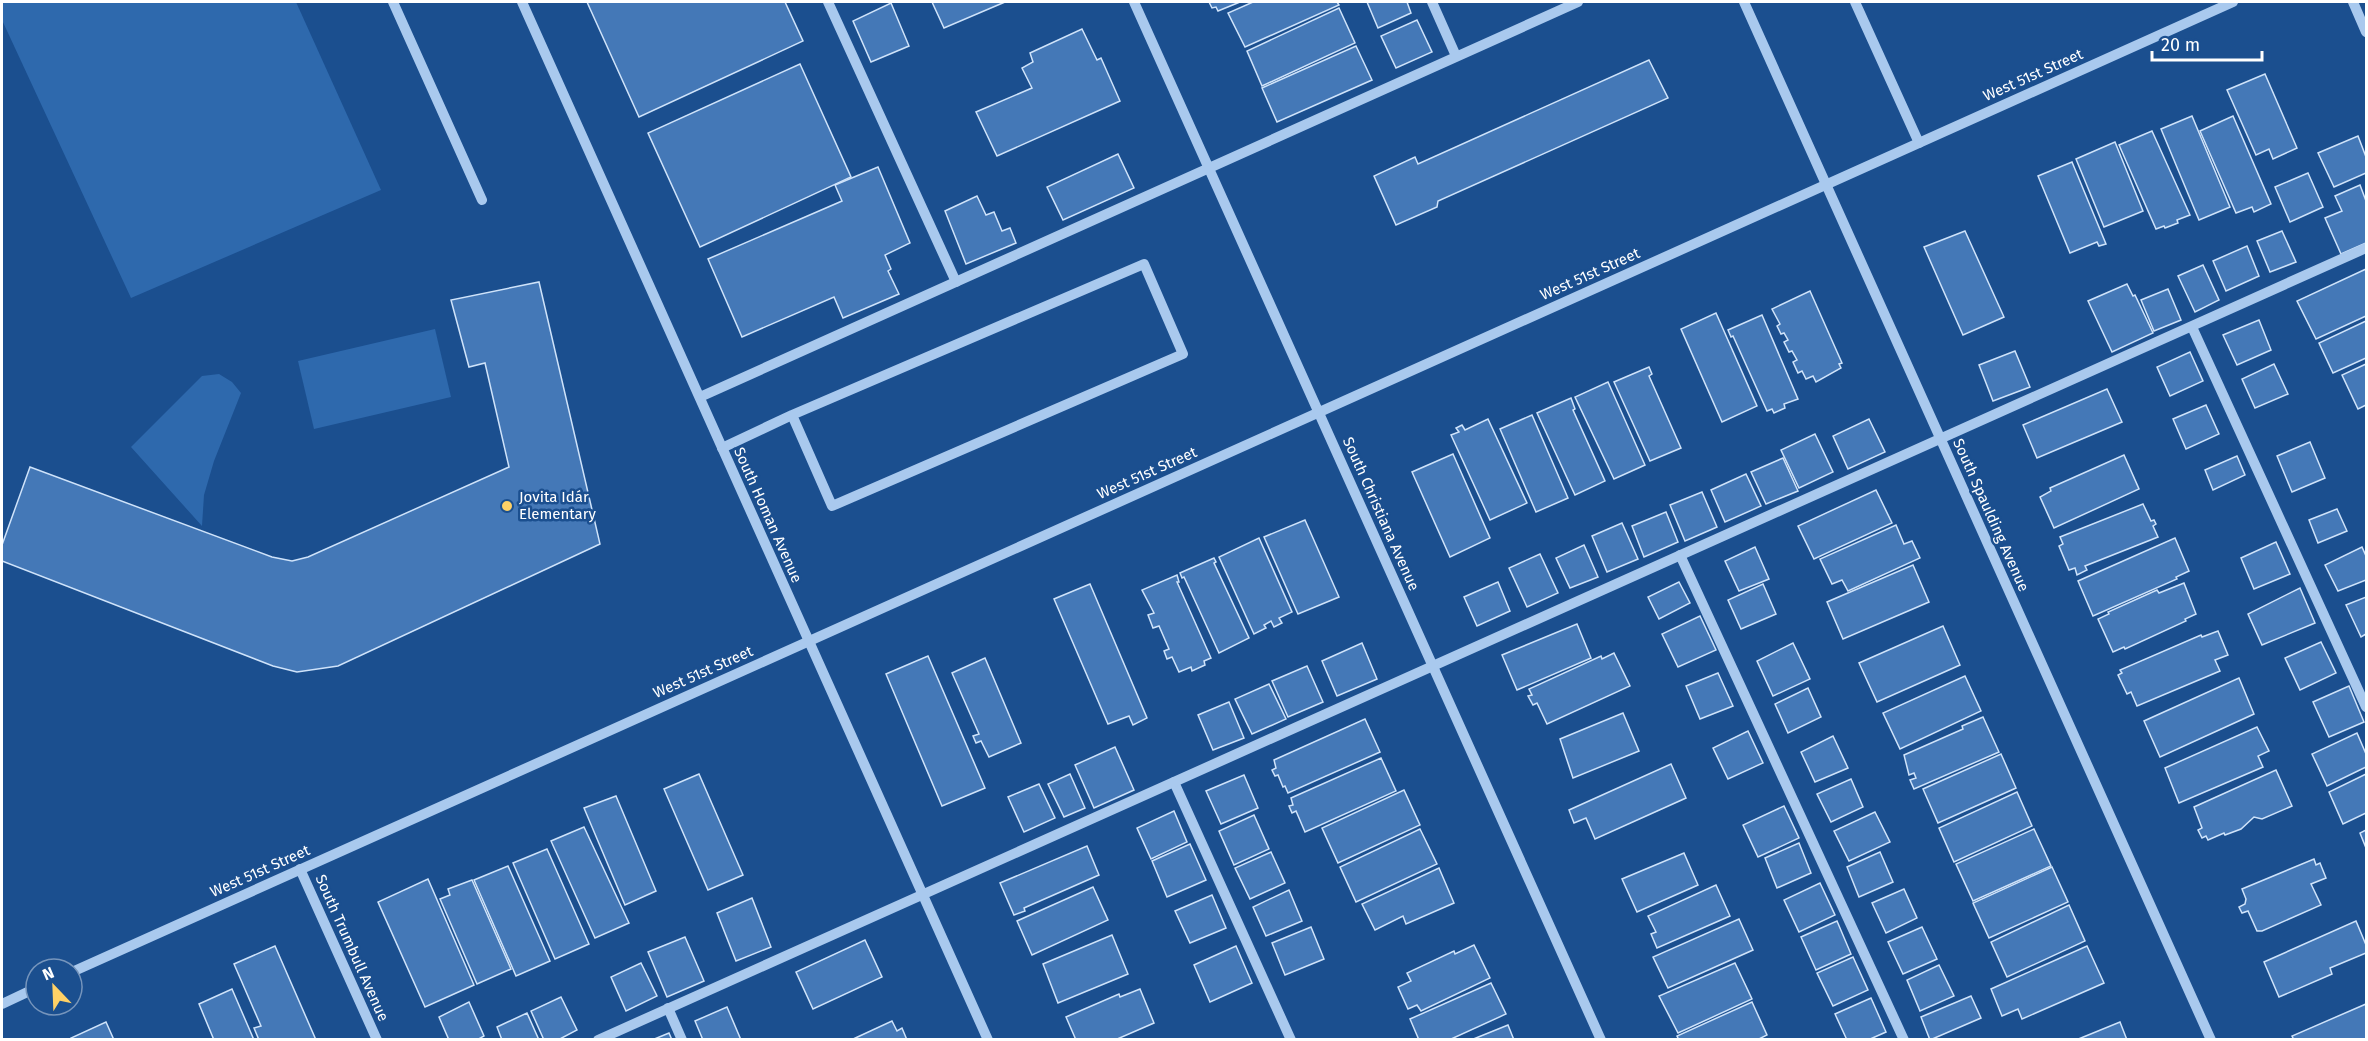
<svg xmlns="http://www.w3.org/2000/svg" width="2368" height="1041" viewBox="0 0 2368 1041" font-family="'Fira Sans',sans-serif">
  <rect width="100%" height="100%" fill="#1b4f8f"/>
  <g fill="#2e69ad">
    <polygon points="2,2 296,2 381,190 131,298 2,20"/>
    <polygon points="435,329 451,397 314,429 298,361"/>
    <polygon points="219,374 232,382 241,393 214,461 204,495 202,526 131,447 202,376"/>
  </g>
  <g fill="#4478b7" stroke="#cfe3fa" stroke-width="1.5">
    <polygon points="587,2 785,2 803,41 639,117"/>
    <polygon points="932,2 1005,2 944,28"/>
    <polygon points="1209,2 1240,2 1218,11 1216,7 1212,8"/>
    <polygon points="1253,2 1337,2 1339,5 1245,47 1228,13"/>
    <polygon points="1367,2 1407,2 1411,13 1378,28"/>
    <polygon points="891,3 909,46 871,62 853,21"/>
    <polygon points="1339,8 1355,43 1262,86 1247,51"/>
    <polygon points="1417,20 1432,52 1396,68 1381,36"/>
    <polygon points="1082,29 1097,60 1101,58 1120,101 997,156 976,112 1032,88 1022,68 1033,62 1030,53"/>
    <polygon points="1356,46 1372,80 1277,122 1262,88"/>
    <polygon points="1649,60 1668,98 1438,201 1437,207 1396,225 1374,176 1415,157 1418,164"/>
    <polygon points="800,64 851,177 700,247 648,133"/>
    <polygon points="2265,74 2297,148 2273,159 2269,149 2256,155 2227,90"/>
    <polygon points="2192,116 2230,207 2199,220 2161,129"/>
    <polygon points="2233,116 2271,204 2254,212 2252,207 2236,213 2200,131"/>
    <polygon points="2152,131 2190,215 2177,220 2178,223 2165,228 2164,226 2156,229 2119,145"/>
    <polygon points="2358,136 2366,157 2366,173 2334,187 2318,153"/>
    <polygon points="2115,142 2143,211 2104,227 2076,159"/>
    <polygon points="1118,154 1134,188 1063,220 1047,187"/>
    <polygon points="2072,162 2106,244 2099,246 2097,242 2070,253 2038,176"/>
    <polygon points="878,167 910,243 885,255 891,269 888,271 899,294 843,318 834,297 742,337 708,259 842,201 835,185"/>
    <polygon points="2308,173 2323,207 2290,222 2275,187"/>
    <polygon points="2360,185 2366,201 2366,243 2341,254 2325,218 2342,211 2335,196"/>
    <polygon points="977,196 986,215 994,212 1002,231 1010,228 1016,243 966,264 945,211"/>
    <polygon points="1965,231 2004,317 1963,335 1924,247"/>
    <polygon points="2282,231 2296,262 2270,272 2257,241"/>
    <polygon points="2247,246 2259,276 2226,291 2213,261"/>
    <polygon points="2203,265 2219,300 2195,312 2178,276"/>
    <polygon points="2366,269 2366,316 2316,339 2297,301"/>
    <polygon points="539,282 600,544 338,666 297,672 273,666 2,561 2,545 30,467 272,557 292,561 308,557 509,467 485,363 469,367 451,300"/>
    <polygon points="2127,284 2133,296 2135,295 2153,333 2112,352 2088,301"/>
    <polygon points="2168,289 2181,320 2154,331 2141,300"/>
    <polygon points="1810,291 1842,363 1839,364 1841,368 1816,382 1813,376 1806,379 1802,371 1798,373 1793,362 1797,360 1792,351 1789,352 1784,342 1788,340 1784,333 1781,334 1777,326 1780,324 1772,309"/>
    <polygon points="1716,313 1757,406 1722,422 1681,329"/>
    <polygon points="1762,315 1798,399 1784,404 1785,408 1774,413 1772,409 1767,411 1733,336 1731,337 1728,330"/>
    <polygon points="2259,320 2271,350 2237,365 2223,335"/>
    <polygon points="2366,321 2366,358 2333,373 2319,343"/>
    <polygon points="2015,351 2030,387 1993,401 1979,365"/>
    <polygon points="2190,352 2203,381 2170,396 2157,367"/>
    <polygon points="2274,364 2288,394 2255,408 2242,379"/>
    <polygon points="2366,364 2366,405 2358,409 2342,375"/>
    <polygon points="1649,367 1652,374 1649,376 1681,448 1650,461 1614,382"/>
    <polygon points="1608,382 1645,465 1614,479 1575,397"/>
    <polygon points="2107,389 2122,422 2037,458 2023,425"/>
    <polygon points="1571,398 1575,409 1573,410 1605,481 1575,495 1537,413"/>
    <polygon points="2206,405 2219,434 2186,449 2173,419"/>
    <polygon points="1532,415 1568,498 1536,512 1500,429"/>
    <polygon points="1488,419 1527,503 1490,520 1451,435 1459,432 1456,428 1462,425 1465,430"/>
    <polygon points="1869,419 1885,452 1848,469 1833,436"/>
    <polygon points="1815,434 1833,472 1799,488 1781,450"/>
    <polygon points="2310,442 2325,478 2292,492 2277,456"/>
    <polygon points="1453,454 1490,538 1450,557 1412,472"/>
    <polygon points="2124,455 2139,489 2054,528 2040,497 2051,491 2050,488"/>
    <polygon points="2237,456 2245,475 2213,490 2205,470"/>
    <polygon points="1783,458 1798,491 1766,504 1751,472"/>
    <polygon points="1746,474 1761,506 1725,522 1711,490"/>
    <polygon points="1876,490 1892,523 1814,559 1798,526"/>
    <polygon points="1702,492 1717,527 1685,541 1670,505"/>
    <polygon points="2143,504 2151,521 2154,520 2156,524 2153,526 2158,537 2085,566 2087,570 2077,575 2075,568 2069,570 2059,546 2063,544 2060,537"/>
    <polygon points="2337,509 2347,531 2318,543 2309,520"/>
    <polygon points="1666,512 1678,542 1644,557 1632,526"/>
    <polygon points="1305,520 1339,597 1298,614 1264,537"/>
    <polygon points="1622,523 1638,559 1607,572 1592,536"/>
    <polygon points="1896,525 1904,544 1912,541 1920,558 1848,591 1842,580 1832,584 1820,559"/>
    <polygon points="1259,538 1292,612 1279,618 1282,623 1274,627 1271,621 1264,625 1266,628 1254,634 1219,557"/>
    <polygon points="2175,538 2189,571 2176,577 2177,579 2093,616 2078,581"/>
    <polygon points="2276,542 2290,574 2254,589 2241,558"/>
    <polygon points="1584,545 1598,577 1570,588 1556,558"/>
    <polygon points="1755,547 1769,579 1739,591 1725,561"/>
    <polygon points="2362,547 2366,556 2366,580 2338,591 2325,565"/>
    <polygon points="1540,554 1558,593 1527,607 1509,568"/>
    <polygon points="1214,558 1216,562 1214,563 1249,638 1219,653 1184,577 1182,578 1180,573"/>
    <polygon points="1913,565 1929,602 1843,639 1827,602"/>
    <polygon points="1177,575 1179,582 1177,582 1211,658 1204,661 1205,665 1192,671 1191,667 1179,672 1172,657 1167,659 1164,651 1169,649 1159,626 1153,628 1148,615 1154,613 1142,590"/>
    <polygon points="1498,582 1510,611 1477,626 1464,597"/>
    <polygon points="1679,582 1690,603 1659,619 1648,597"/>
    <polygon points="2184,583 2196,614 2185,619 2186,621 2125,649 2124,647 2113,652 2098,619 2109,614 2108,612 2157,590 2159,593"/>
    <polygon points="1090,584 1147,718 1133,725 1129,716 1108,724 1054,599"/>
    <polygon points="1763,584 1776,614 1741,629 1728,600"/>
    <polygon points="2300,588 2315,623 2262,645 2248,614"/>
    <polygon points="2366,597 2366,634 2361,637 2346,605"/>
    <polygon points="1700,616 1716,650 1678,667 1662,634"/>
    <polygon points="1577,624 1591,658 1517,690 1502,655"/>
    <polygon points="1943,626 1960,665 1877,702 1859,663"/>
    <polygon points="2218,631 2228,655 2215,660 2220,671 2137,706 2131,692 2127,694 2118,675 2122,673 2120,670 2201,635 2202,637"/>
    <polygon points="2321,642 2336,673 2300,690 2285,658"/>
    <polygon points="1362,643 1377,679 1337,696 1322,661"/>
    <polygon points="1793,643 1810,679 1773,696 1757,661"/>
    <polygon points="1614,653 1630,686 1547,724 1537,703 1533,705 1528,696 1532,695 1529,689 1601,656 1602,659"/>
    <polygon points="928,656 985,788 942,806 886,674"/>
    <polygon points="985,658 1021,743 989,757 981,741 976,743 973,736 979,734 952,673"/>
    <polygon points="1307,666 1323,702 1288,717 1272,681"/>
    <polygon points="1718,673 1733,706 1700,719 1686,686"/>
    <polygon points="1965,676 1981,711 1900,749 1883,713"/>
    <polygon points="2239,678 2254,714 2160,757 2144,721"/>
    <polygon points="1269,684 1286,719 1252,734 1235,699"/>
    <polygon points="2349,686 2364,722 2329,737 2313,702"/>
    <polygon points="1808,688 1821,717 1788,733 1775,704"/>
    <polygon points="1229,702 1244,738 1213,750 1198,715"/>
    <polygon points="1623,713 1639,751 1573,778 1560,739"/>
    <polygon points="1983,717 1999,752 1914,789 1910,780 1916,778 1914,773 1909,775 1904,755 1963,729 1962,726"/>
    <polygon points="1365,719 1380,752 1288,793 1285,786 1283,787 1278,775 1275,776 1272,770 1276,768 1274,760"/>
    <polygon points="2257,727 2269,751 2258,756 2263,767 2179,803 2165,768"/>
    <polygon points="1748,731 1763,763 1728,779 1713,748"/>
    <polygon points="2357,733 2366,754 2366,767 2327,786 2312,754"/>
    <polygon points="1833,736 1848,768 1815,782 1801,752"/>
    <polygon points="1115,747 1134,790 1094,808 1075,765"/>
    <polygon points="2001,754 2016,788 1938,823 1923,789"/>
    <polygon points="1381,758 1396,791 1305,832 1296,811 1292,813 1289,806 1293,805 1291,798"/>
    <polygon points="1671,764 1686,798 1595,839 1586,818 1574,823 1569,810"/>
    <polygon points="2276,770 2292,806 2262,819 2254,817 2241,829 2225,835 2224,833 2208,840 2206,836 2202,838 2198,830 2202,828 2194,807"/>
    <polygon points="699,774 743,875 708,890 664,789"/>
    <polygon points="1070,774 1085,808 1064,817 1048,784"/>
    <polygon points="2366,774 2366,813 2343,824 2329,792"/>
    <polygon points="1244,775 1258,808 1221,824 1206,791"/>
    <polygon points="1851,779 1863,807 1831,822 1817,794"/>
    <polygon points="1039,784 1055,818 1024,832 1008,797"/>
    <polygon points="1404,790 1420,825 1338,863 1322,828"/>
    <polygon points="2017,792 2032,826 1954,862 1939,828"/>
    <polygon points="616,796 656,891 625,905 584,808"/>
    <polygon points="1784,806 1799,838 1758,857 1743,825"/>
    <polygon points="1174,811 1187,842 1151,859 1137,828"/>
    <polygon points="1875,812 1890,842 1849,861 1834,831"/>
    <polygon points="1254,815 1269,849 1234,865 1219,831"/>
    <polygon points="584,827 629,923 595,938 551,841"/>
    <polygon points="1420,829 1437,864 1356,902 1340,867"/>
    <polygon points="2034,829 2051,866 1973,901 1956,864"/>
    <polygon points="2366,830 2366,848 2360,833"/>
    <polygon points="1799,843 1811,873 1777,888 1765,858"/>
    <polygon points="1190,844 1206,880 1167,897 1152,861"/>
    <polygon points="1087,846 1099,875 1024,908 1025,911 1014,915 1000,883"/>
    <polygon points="547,849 589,944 555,959 513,863"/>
    <polygon points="1271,852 1285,883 1250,899 1235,868"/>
    <polygon points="1880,852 1893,882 1859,897 1847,867"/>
    <polygon points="1684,853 1698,885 1637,912 1622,879"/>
    <polygon points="2314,859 2316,865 2320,863 2326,878 2311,884 2321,905 2262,931 2257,931 2248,911 2242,913 2239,907 2245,904 2246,899 2242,889"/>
    <polygon points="508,866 550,961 516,976 474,880"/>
    <polygon points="2052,867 2068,902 1989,938 1973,903"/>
    <polygon points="1439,868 1454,903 1406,924 1403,916 1375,930 1362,904"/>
    <polygon points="428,879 474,985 425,1007 378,902"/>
    <polygon points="472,880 511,969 477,984 440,899 450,895 448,889"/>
    <polygon points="1820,883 1835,915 1799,932 1784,900"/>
    <polygon points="1716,885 1730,916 1657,948 1651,934 1656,932 1648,916"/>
    <polygon points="1093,887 1108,920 1032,955 1017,921"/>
    <polygon points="1904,889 1917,918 1886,933 1872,903"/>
    <polygon points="1289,890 1302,921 1266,936 1253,907"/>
    <polygon points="1212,895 1226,928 1190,943 1175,911"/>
    <polygon points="752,898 771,947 736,961 717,913"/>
    <polygon points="2069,905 2085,941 2007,977 1991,942"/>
    <polygon points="1739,919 1753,950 1668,988 1653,957"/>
    <polygon points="1837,921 1851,954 1816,970 1801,937"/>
    <polygon points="2356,921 2366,945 2366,953 2330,968 2332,974 2279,997 2264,962"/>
    <polygon points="1311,927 1324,959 1285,975 1272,943"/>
    <polygon points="1922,927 1937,959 1903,974 1888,942"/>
    <polygon points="1112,935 1128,974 1058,1003 1043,964"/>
    <polygon points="685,937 704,981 667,997 648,952"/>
    <polygon points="865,940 882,977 813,1009 796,972"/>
    <polygon points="1474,945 1490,978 1421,1011 1417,1005 1408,1009 1398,987 1411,981 1407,973 1454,951 1455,954"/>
    <polygon points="275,946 316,1040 259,1040 254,1028 261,1026 234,964"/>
    <polygon points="1236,946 1252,983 1210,1002 1194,965"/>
    <polygon points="2087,946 2104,983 2022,1019 2018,1009 2002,1016 1991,989"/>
    <polygon points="1853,957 1868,990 1833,1006 1817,973"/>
    <polygon points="641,963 657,996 626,1011 611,977"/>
    <polygon points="1735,963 1752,999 1678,1033 1659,996"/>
    <polygon points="1939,965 1954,996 1920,1011 1907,980"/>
    <polygon points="1491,983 1506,1014 1449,1040 1419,1040 1410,1019"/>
    <polygon points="232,989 254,1040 214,1040 199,1004"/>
    <polygon points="1140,989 1154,1023 1115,1040 1076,1040 1066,1017 1119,994 1120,997"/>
    <polygon points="1971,996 1981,1018 1930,1040 1921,1017"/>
    <polygon points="561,997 577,1030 558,1040 544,1040 531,1011"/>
    <polygon points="1871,998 1886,1032 1868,1040 1847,1040 1835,1014"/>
    <polygon points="469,1002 484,1036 477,1040 449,1040 439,1017"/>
    <polygon points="1752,1002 1767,1035 1757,1040 1679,1040 1677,1036"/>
    <polygon points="2366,1004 2366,1040 2294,1040 2292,1036"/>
    <polygon points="727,1007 741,1040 703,1040 695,1021"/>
    <polygon points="527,1013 539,1040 502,1040 497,1027"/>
    <polygon points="892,1021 897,1031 902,1028 907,1040 851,1040"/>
    <polygon points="106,1022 114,1040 72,1040 71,1038"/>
    <polygon points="2120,1022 2127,1040 2076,1040"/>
    <polygon points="1508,1025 1514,1040 1471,1040"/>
    <polygon points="669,1033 672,1040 652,1040"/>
  </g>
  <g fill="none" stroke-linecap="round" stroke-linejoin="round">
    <g stroke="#a9c9ee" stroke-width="10">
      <polyline points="393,2 482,200"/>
      <polyline points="522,2 988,1040"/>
      <polyline points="828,2 956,282"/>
      <polyline points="1134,2 1601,1040"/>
      <polyline points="1432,2 1456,56"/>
      <polyline points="1744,2 2211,1040"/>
      <polyline points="1855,2 1919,143"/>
      <polyline points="2353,2 2366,32"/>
      <polyline points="2192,327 2366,707"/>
      <polyline points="700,397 1578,2"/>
      <polyline points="722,448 792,415 1144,264 1183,354 832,506 792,415"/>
      <polyline points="1680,555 1904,1040"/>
      <polyline points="1174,782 1291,1040"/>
      <polyline points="300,869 377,1040"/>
      <polyline points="72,972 2233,2"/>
      <polyline points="2,1004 36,988"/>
      <polyline points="668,1008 682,1040"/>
      <polyline points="598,1040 2366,248"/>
    </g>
  </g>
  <circle fill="#ffd166" stroke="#1b4f8f" stroke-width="2" cx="507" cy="506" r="6"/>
  <g text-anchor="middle" stroke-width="5" stroke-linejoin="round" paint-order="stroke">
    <g font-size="15" fill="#fff" stroke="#1b4f8f">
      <text transform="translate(2033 75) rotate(-24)" y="5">West 51st Street</text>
      <text transform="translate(1590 274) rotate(-24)" y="5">West 51st Street</text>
      <text transform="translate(1147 473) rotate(-24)" y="5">West 51st Street</text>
      <text transform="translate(1381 514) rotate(66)" y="5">South Christiana Avenue</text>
      <text transform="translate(768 515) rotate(66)" y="5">South Homan Avenue</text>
      <text transform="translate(1991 515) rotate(66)" y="5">South Spaulding Avenue</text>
      <text transform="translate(703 672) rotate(-24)" y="5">West 51st Street</text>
      <text transform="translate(260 871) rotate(-24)" y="5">West 51st Street</text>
      <text transform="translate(352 948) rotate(66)" y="5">South Trumbull Avenue</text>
    </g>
    <g font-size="15" fill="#fff" stroke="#1b4f8f" text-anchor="start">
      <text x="519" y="502">Jovita Idár<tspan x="519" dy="17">Elementary</tspan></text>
    </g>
  </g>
  <rect width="2368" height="1041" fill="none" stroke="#ffffff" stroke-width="6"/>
  <g transform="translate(54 987) rotate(337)"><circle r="28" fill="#1b4f8f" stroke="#7695bc" stroke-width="1.5"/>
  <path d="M0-4.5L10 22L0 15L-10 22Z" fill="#ffd166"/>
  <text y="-9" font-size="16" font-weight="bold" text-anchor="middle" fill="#ffffff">N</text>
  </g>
  <path d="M2152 51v9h110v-9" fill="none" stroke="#ffffff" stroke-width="3"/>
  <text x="2161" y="51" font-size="18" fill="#ffffff" stroke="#1b4f8f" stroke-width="4.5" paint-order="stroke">20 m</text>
</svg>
